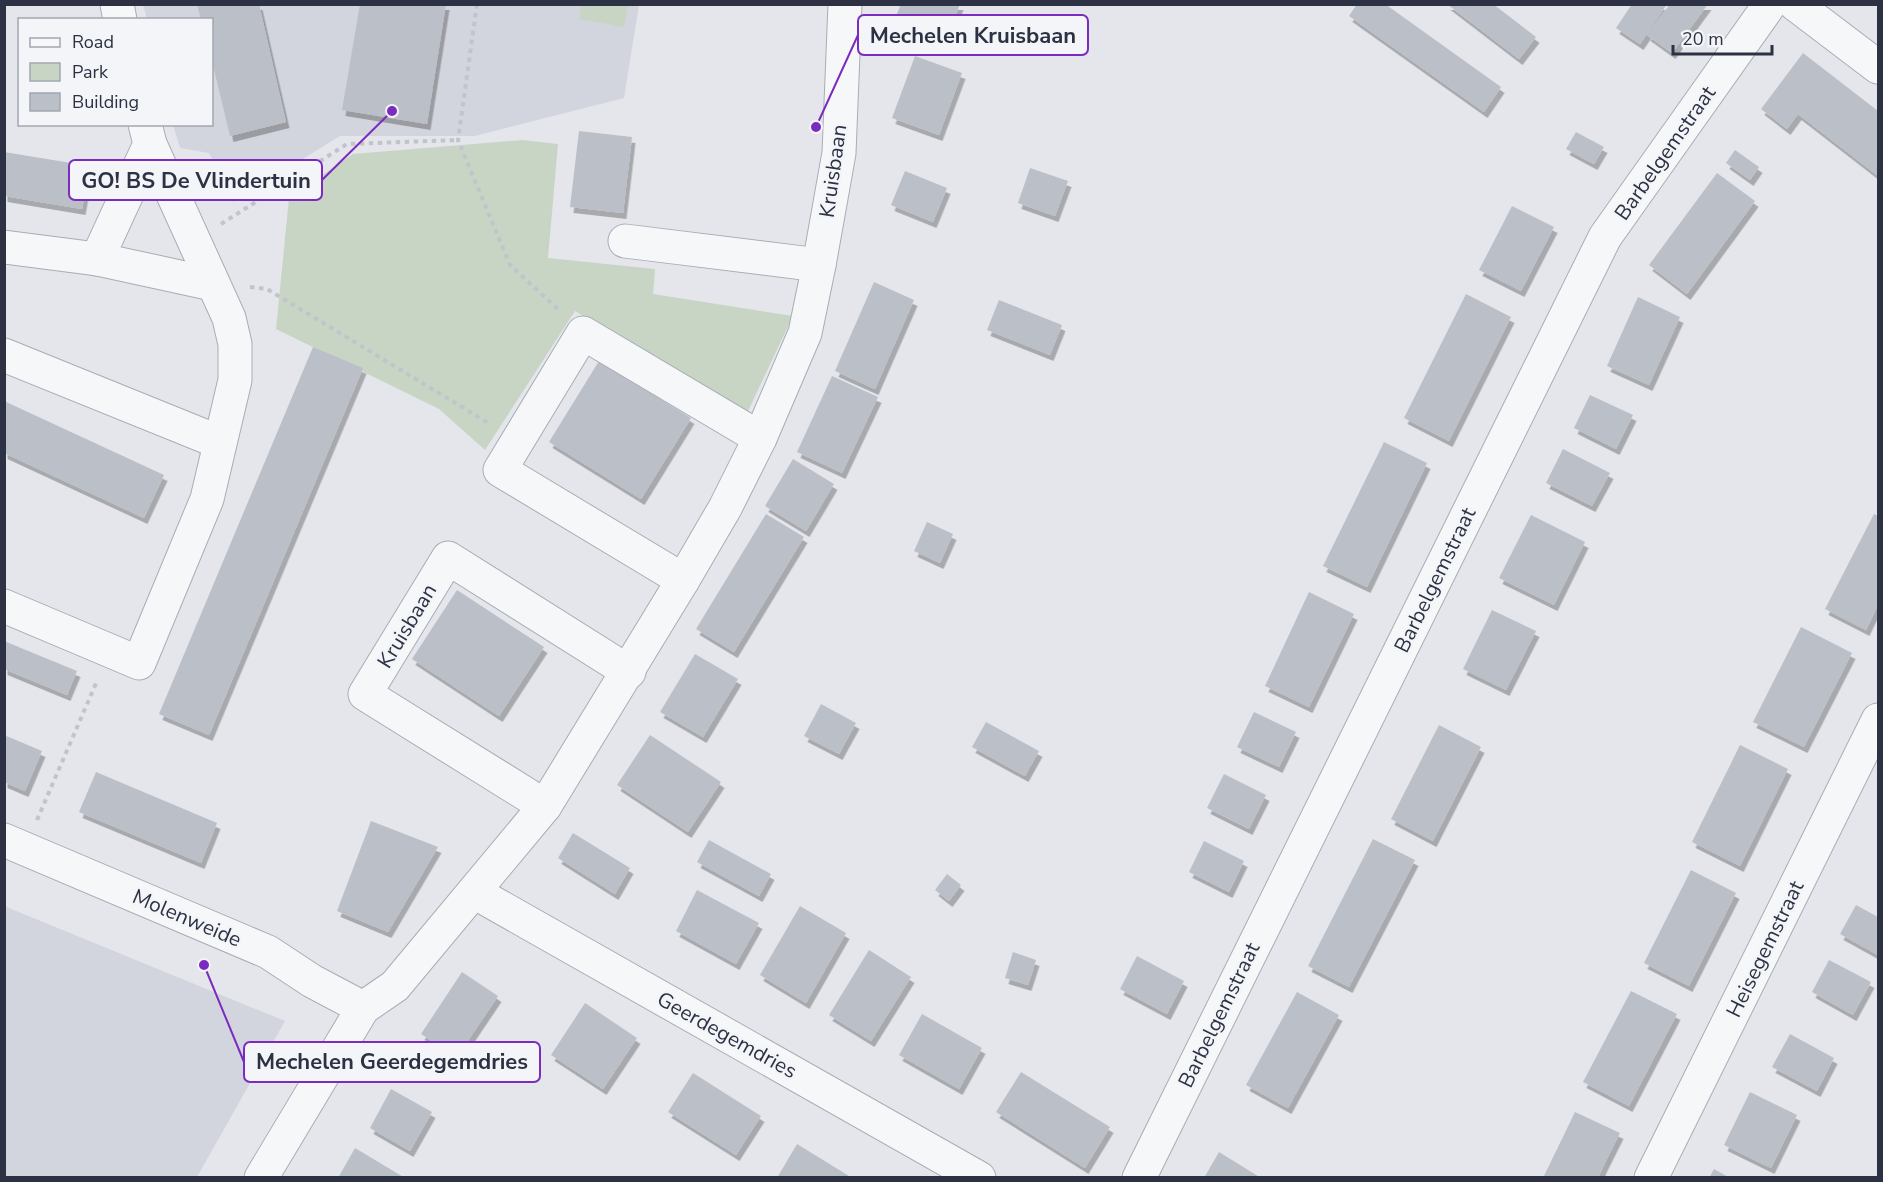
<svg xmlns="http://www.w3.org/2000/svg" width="1883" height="1182" viewBox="0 0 1883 1182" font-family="'Nunito Sans',sans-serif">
  <defs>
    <filter id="shadow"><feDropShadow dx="3.5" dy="6" stdDeviation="0" flood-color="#0004"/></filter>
  </defs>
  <rect width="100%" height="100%" fill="#e4e6eb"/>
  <g fill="#d2d5dd">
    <polygon points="143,5 639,5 624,98 475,136 340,136 233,202 209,153 180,148 173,125 212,124 212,20 147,19"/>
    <polygon points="4,906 285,1021 197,1177 5,1177"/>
  </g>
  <g fill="#c8d5c5">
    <polygon points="581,5 628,5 624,27 579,19"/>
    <polygon points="522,140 558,144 548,258 655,269 653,294 793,316 747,413 575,311 485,450 439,409 276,329 289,198 353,154"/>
  </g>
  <g fill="#bbbfc8" filter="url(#shadow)">
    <polygon points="197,4 259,4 286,122 230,136 212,61 212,20 201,20"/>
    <polygon points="360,4 446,4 427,124 342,110"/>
    <polygon points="901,4 960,4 947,37 896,16"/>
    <polygon points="1357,4 1385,4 1501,87 1484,112 1349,16"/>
    <polygon points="1447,4 1493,4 1536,37 1519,59"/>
    <polygon points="1632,4 1667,4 1640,44 1616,28"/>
    <polygon points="1670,4 1708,4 1672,53 1647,35"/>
    <polygon points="1803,53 1878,111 1878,176 1798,114 1787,129 1761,109"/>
    <polygon points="915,56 962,73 939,135 892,118"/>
    <polygon points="579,131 632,137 623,213 570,207"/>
    <polygon points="1576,132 1604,147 1594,164 1566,149"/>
    <polygon points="1735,150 1759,167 1750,180 1726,163"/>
    <polygon points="4,152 90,166 82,209 4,196"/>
    <polygon points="1030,168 1068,181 1055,216 1018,203"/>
    <polygon points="905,171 947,188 933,222 891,205"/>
    <polygon points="1717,173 1755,201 1687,294 1649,265"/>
    <polygon points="1512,206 1554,227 1521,291 1479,270"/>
    <polygon points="874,282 914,300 875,389 835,371"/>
    <polygon points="1466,294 1511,317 1449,441 1404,418"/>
    <polygon points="1638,297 1680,317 1649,385 1607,366"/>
    <polygon points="999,300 1062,325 1050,355 987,330"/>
    <polygon points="313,347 363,368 209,735 159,714"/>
    <polygon points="599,361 691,418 641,499 549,442"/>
    <polygon points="832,376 878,397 842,473 797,452"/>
    <polygon points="1590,395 1633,415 1616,449 1574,428"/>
    <polygon points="4,401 164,475 144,518 4,453"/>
    <polygon points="1384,442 1427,463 1367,587 1323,566"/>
    <polygon points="1563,449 1610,473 1592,506 1546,483"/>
    <polygon points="793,459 834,484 806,531 765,506"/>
    <polygon points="766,514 804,537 734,652 696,629"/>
    <polygon points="1874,514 1878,516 1878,605 1866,630 1825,609"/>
    <polygon points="1531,515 1585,542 1554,605 1499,578"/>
    <polygon points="927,522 953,534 940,563 914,551"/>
    <polygon points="457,590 544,647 499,716 412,659"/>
    <polygon points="1309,592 1354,614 1309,707 1265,686"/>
    <polygon points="1492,610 1536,631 1506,690 1463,669"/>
    <polygon points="1801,627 1852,653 1804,747 1753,722"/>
    <polygon points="4,641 77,671 67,695 4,669"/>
    <polygon points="695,654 738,679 703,737 660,712"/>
    <polygon points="821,704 856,723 839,754 804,736"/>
    <polygon points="1254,712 1296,732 1279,767 1237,747"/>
    <polygon points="986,722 1039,751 1025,776 972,747"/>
    <polygon points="1439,725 1481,747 1433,841 1391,819"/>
    <polygon points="4,735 42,751 25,791 4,782"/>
    <polygon points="650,735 721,782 688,832 617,785"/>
    <polygon points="1740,745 1788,769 1740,866 1692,842"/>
    <polygon points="96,772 217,823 201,863 79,812"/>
    <polygon points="1224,774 1266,795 1249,829 1207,808"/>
    <polygon points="371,821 438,847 388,932 337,911"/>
    <polygon points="573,833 630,868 615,894 558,858"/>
    <polygon points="1373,839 1415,860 1349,987 1308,966"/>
    <polygon points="709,840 771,874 759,896 697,862"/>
    <polygon points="1204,841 1244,861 1229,892 1189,872"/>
    <polygon points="1691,870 1736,893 1689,986 1644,963"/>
    <polygon points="947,874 961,885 949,901 935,890"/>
    <polygon points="697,890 759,923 736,964 676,931"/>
    <polygon points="1856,905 1878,917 1878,955 1840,934"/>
    <polygon points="800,906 846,933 806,1003 760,975"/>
    <polygon points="869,950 911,977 871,1041 829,1015"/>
    <polygon points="1013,952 1036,960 1028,985 1005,978"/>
    <polygon points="1137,956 1184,981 1167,1014 1120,989"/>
    <polygon points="1829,960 1871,982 1853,1015 1812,992"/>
    <polygon points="462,972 498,996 457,1057 421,1034"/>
    <polygon points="1631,991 1677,1014 1629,1106 1583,1082"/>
    <polygon points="1297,992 1339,1015 1288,1108 1246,1085"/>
    <polygon points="585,1003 637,1038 603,1089 551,1055"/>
    <polygon points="922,1014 982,1048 959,1089 899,1055"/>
    <polygon points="1790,1034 1834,1058 1817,1091 1772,1067"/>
    <polygon points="1021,1072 1110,1127 1085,1168 996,1112"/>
    <polygon points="693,1073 761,1116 736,1155 668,1112"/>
    <polygon points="391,1089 432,1112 410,1151 370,1128"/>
    <polygon points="1750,1092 1797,1115 1771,1168 1724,1145"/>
    <polygon points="1575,1112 1620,1133 1604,1165 1598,1178 1543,1178"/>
    <polygon points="797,1144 849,1176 848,1178 777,1178"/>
    <polygon points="355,1148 405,1178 338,1178"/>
    <polygon points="1219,1152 1253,1173 1261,1178 1204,1178"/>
    <polygon points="1714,1169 1730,1178 1709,1178"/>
  </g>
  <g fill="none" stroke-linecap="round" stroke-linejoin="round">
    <defs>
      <g id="minor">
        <polyline points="117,4 120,20"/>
        <polyline points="1795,4 1878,67"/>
        <polyline points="625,241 819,265"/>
        <polyline points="4,247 97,259 212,284"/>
        <polyline points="97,259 150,144"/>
        <polyline points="4,355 219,442"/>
        <polyline points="683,580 500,470 583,333 760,438"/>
        <polyline points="4,606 139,663 207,499 235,380 235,344 229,318 150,144 145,124"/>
        <polyline points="545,806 365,694 448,558 629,672"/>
        <polyline points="4,840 268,952 312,981 363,1008"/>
        <polyline points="474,892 979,1178"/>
        <polyline points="261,1178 363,1008 395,986 545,806 683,580 725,508 760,438 805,333 819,265 839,153 845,4"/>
        <polyline points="1139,1178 1605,237 1770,4"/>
        <polyline points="1651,1178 1878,720"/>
      </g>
    </defs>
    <use href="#minor" stroke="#a9acb5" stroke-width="35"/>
    <g stroke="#c1c4ca" stroke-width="4" stroke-dasharray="4.5 4.5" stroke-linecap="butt">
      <polyline points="477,4 458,140 510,265 561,312"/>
      <polyline points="221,224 347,144 458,140"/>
      <polyline points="250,287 267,289 490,424"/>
      <polyline points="37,820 97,681"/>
    </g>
    <use href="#minor" stroke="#f6f7f9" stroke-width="33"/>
  </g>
  <g text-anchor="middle" stroke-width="5" stroke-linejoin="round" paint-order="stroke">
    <g font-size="21" fill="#2c3243" stroke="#f3f5f8">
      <text transform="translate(1665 153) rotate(-55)" y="7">Barbelgemstraat</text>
      <text transform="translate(833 171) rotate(-82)" y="7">Kruisbaan</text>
      <text transform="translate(1435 580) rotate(-64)" y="7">Barbelgemstraat</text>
      <text transform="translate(407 626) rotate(-59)" y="7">Kruisbaan</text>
      <text transform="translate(187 918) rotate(23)" y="7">Molenweide</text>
      <text transform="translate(1765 949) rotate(-64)" y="7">Heisegemstraat</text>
      <text transform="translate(1219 1015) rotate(-64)" y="7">Barbelgemstraat</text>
      <text transform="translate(727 1035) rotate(29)" y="7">Geerdegemdries</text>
    </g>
  </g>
  <path fill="none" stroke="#7b2cbf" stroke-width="2" d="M816 127L858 35M392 111L322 180M204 965L244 1062"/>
  <g fill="#7b2cbf" stroke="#f3f5f8" stroke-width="2">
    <circle cx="816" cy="127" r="6"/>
    <circle cx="392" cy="111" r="6"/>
    <circle cx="204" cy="965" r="6"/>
  </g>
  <g fill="#f3f5f8" stroke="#7b2cbf" stroke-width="2">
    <rect x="858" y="15" width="230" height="40" rx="6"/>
    <rect x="69" y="160" width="253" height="40" rx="6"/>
    <rect x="244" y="1042" width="296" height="40" rx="6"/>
  </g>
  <g font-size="22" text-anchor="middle" font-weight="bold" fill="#2c3243">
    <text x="973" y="43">Mechelen Kruisbaan</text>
    <text x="196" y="188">GO! BS De Vlindertuin</text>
    <text x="392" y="1069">Mechelen Geerdegemdries</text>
  </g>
  <rect width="1883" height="1182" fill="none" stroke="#2c3243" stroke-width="12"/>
  <rect x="18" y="18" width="195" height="108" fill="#f3f5f8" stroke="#a3a7b0" stroke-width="1.5"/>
  <rect x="30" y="38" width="30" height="9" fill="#f6f7f9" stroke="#a3a7b0" stroke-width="1.5"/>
  <text x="72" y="48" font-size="18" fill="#2c3243">Road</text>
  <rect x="30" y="63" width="30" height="18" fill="#c8d5c5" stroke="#a3a7b0" stroke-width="1.5"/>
  <text x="72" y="78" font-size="18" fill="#2c3243">Park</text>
  <rect x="30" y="93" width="30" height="18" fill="#bbbfc8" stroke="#a3a7b0" stroke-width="1.5"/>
  <text x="72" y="108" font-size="18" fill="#2c3243">Building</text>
  <path d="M1673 45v9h99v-9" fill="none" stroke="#2c3243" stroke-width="3"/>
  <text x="1682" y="45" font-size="18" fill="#2c3243" stroke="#f3f5f8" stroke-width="4.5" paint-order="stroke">20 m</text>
</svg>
